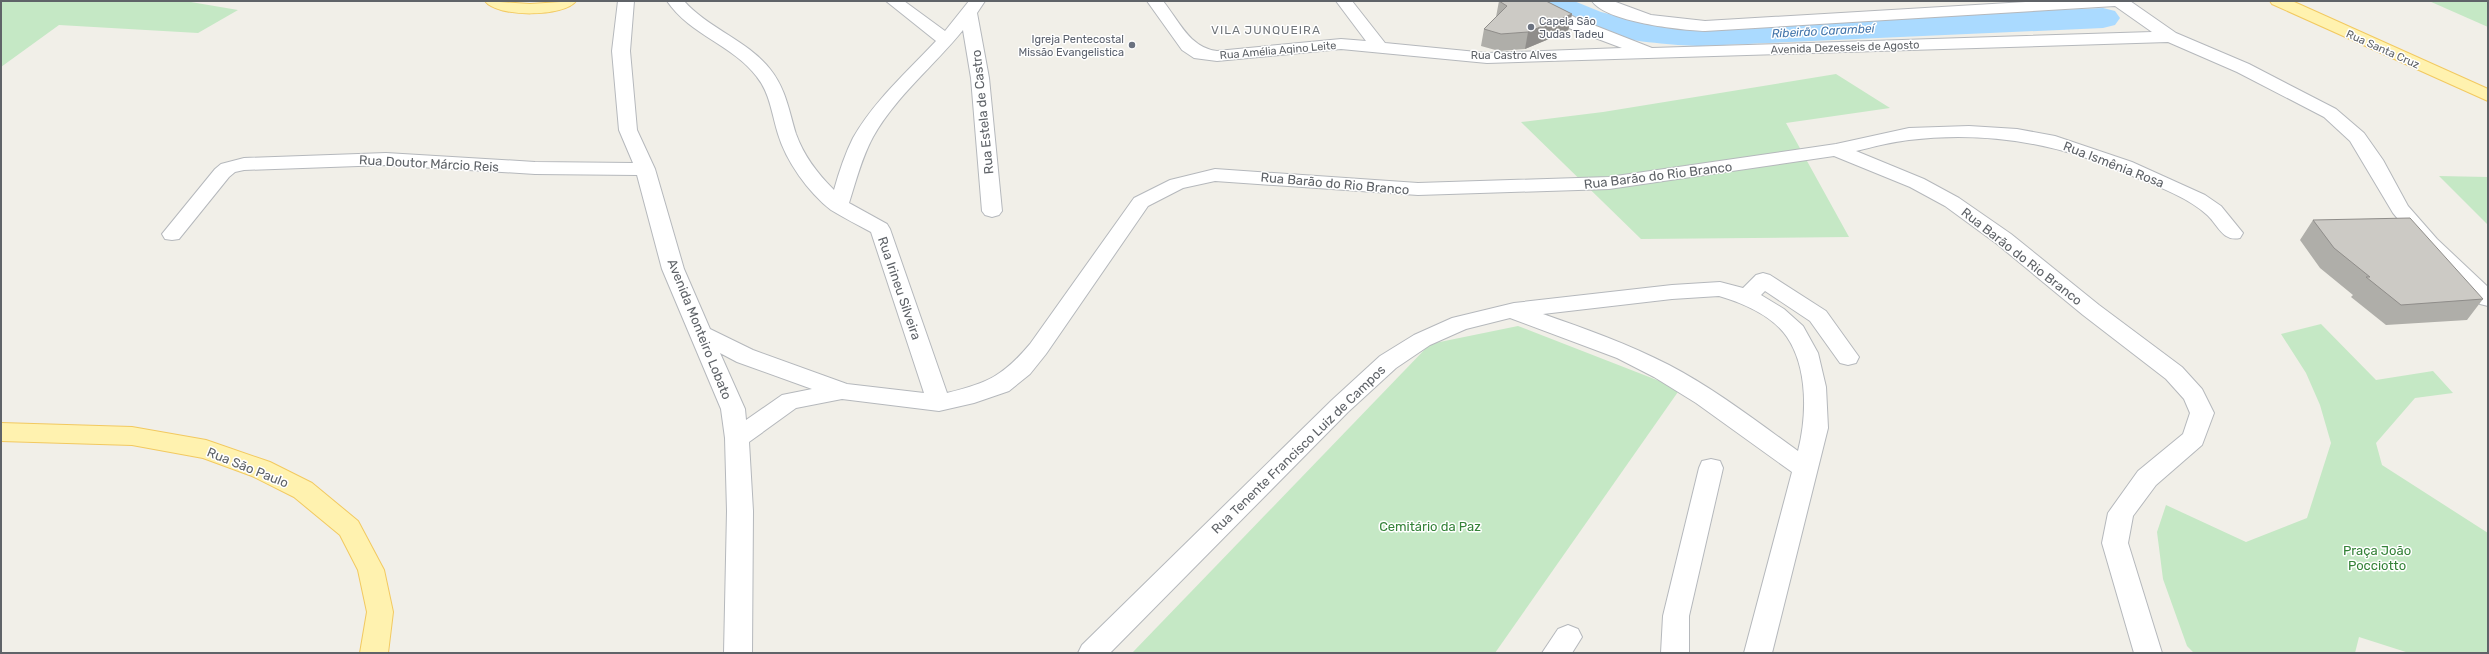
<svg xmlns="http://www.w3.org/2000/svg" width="2489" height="654" viewBox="0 0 2489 654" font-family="Rubik,sans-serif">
  <rect width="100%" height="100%" fill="#f1efe8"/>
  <g fill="#c5e8c5">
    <polygon points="1,1 185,1 238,10 198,33 59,25 1,67"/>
    <polygon points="2429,1 2488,1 2488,27"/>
    <polygon points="1836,74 1890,108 1786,123 1849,237 1641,239 1521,122 1603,112"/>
    <polygon points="2439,176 2488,177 2488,225"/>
    <polygon points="2321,324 2376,380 2433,371 2453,393 2415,398 2376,443 2382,465 2488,533 2488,651 2485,653 2409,653 2359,637 2355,653 2194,653 2187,646 2163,579 2157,532 2166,505 2246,542 2307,518 2331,443 2320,405 2306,373 2281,334"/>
    <polygon points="1518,326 1680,389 1495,653 1132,653 1430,344"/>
  </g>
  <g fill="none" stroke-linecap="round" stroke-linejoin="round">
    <path fill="#aadaff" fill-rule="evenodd" d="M 1531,1 L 1574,1 L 1601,12 L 1633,20 L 1701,25 L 2103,8 L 2115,11 L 2120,18 L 2115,25 L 2103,28 L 1701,46 C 1661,45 1555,36 1531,1 Z"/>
    <defs>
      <g id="minor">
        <path d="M 618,1 L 634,1 L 630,51 L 637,130 L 655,169 L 684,269 L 710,329 L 753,350 L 847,384 L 924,393 L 871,232 C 858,225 844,218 831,210 C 808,192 786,161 778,134 C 772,115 770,93 757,77 C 733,45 690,35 667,1 L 684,1 C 709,29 747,40 770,69 C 786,89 789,111 796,134 C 804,156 817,173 834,190 C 839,172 845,154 853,138 C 874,101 907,72 936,41 L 886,1 L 904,1 L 945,31 L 969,1 L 985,1 L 977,13 L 989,78 L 1002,211 L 999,215 L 992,217 L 985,215 L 982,211 L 971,78 L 963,30 C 935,65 896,96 873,137 C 862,157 856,181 849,203 L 887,224 L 890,229 L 947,393 C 988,383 1003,376 1030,344 L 1134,198 L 1170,180 L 1215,169 L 1418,183 L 1609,177 L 1836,144 L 1909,128 L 1969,126 L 2017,129 L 2055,136 L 2132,162 L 2205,195 L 2221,206 L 2243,233 L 2240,238 C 2222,242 2218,224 2206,214 C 2185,195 2146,182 2120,171 C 2054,142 1981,131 1909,140 C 1891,142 1873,147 1856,151 L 1924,179 L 1959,198 L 2011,234 L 2099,305 L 2182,367 L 2202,389 L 2214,413 L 2202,445 L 2156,485 L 2133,516 L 2128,543 L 2162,653 L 2134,653 L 2102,543 L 2108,513 L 2138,471 L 2183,434 L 2190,413 L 2184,399 L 2166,379 L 2083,315 L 1997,244 L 1945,206 L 1910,187 L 1834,156 L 1609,189 L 1418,195 L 1215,181 L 1183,188 L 1148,206 L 1046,354 L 1030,374 L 1009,391 L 974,403 L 939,411 L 842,399 L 796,408 L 749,442 L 753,511 L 752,653 L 724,653 L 727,511 L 725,438 L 721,409 L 662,269 L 637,175 L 535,174 L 386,165 L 244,170 L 235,172 L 229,177 L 179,239 L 172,240 L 165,239 L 162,234 L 215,169 L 221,164 L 244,158 L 386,153 L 535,162 L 633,163 L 619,130 L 612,51 ZM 720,353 L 737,362 L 812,389 L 782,395 L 746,420 L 745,409 Z"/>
        <path d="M 1147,1 L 1163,1 C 1179,21 1190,48 1217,51 L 1341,39 L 1366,41 L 1336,1 L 1352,1 L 1385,43 L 1487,53 L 1622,48 L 1566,27 L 1525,4 L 1523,1 L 1543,1 L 1578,19 L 1652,48 L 2152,32 L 2115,6 L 1705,31 C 1680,30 1606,22 1592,1 L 1613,1 L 1651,15 L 1705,21 L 2042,1 L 2130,1 L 2176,33 L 2249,64 L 2336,109 L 2364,133 L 2383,160 L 2408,206 L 2437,239 L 2488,287 L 2488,306 L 2480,304 L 2423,249 L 2393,213 L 2350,141 L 2324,117 L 2237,72 L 2168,42 L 1487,63 L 1341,49 L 1217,61 L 1194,58 L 1182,50 Z"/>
        <path d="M 1763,273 L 1770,275 L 1826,311 L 1859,357 L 1856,363 L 1848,365 L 1840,363 L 1810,321 L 1765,291 L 1761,295 L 1784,309 L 1803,326 L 1818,353 L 1826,387 L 1828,428 L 1772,653 L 1744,653 L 1792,472 L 1696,403 L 1654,377 L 1617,358 L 1510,318 L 1466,329 L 1430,345 L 1396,368 L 1348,412 L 1110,653 L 1078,653 L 1082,645 L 1332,400 L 1380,356 L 1414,335 L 1452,318 L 1514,303 L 1672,285 L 1720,282 L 1743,288 L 1756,275 ZM 1719,296 C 1743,303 1773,316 1787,337 C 1808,368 1807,416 1798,451 C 1756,421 1715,389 1669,365 C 1628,344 1586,329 1543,314 L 1672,299 Z"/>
        <polygon points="1711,459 1720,461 1723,468 1689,616 1689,653 1661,653 1663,616 1699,468 1702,461"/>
        <polygon points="1568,625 1578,629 1582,637 1572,653 1542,653 1558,629"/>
      </g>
      <g id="major">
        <path d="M 485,1 L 530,4 L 576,1 C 565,17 497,18 485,1 Z"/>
        <polygon points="2270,1 2292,1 2488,89 2488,101 2272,4"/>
        <polygon points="1,423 132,427 206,440 270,462 312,483 358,521 384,570 393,612 388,653 360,653 367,612 358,570 340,535 294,497 252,476 203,458 132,445 1,441"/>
      </g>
    </defs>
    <use href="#minor" stroke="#b5b8bc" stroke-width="2"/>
    <use href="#major" stroke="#f2c960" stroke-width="2"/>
    <use href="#minor" fill="#fff" fill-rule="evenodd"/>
    <use href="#major" fill="#fff2af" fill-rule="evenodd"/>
  </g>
  <g fill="#afaea9">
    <polygon points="1499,1 1572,14 1568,31 1525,49 1499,51 1481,46 1484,29 1496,17"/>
    <polygon points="2313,220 2483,299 2467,320 2386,325 2351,297 2353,295 2320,268 2300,240"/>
  </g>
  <polygon fill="#8f8d8a" points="1572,14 1568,31 1525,49 1528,32"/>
  <g fill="#cccac5" stroke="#8f8d8a">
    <polygon points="1499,1 1546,1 1572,14 1528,32 1501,34 1484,29 1507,6"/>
    <polygon points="2410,218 2483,299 2401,305 2366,277 2370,277 2334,248 2313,220"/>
  </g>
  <g fill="#6b7280" stroke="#fff" stroke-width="1.5">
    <circle cx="1531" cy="27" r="4"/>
    <circle cx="1132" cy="45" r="4"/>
  </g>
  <g text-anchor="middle" stroke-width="3" stroke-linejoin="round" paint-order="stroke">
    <g font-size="11" fill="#5b616d" stroke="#fff" text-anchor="start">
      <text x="1539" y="25">Capela São<tspan x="1539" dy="13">Judas Tadeu</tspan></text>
      <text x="1124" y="43" text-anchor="end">Igreja Pentecostal<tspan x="1124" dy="13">Missão Evangelistica</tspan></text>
    </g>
    <g font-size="11" fill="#5f6368" stroke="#fff">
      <text transform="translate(1845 47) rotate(-2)" y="4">Avenida Dezesseis de Agosto</text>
      <text transform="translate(2383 49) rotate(24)" y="4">Rua Santa Cruz</text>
      <text transform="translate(1278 50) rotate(-5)" y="4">Rua Amélia Aqino Leite</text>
      <text x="1514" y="59">Rua Castro Alves</text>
    </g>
    <g font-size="12" letter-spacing="1" fill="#70757a" stroke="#fff">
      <text x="1266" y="34">VILA JUNQUEIRA</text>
    </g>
    <g font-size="12" font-style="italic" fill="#4174aa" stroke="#fff">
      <text transform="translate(1823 31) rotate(-3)" y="4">Ribeirão Carambeí</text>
    </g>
    <g font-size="13" fill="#5f6368" stroke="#fff">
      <text transform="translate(982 112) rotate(-96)" y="5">Rua Estela de Castro</text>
      <text transform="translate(429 163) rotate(3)" y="5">Rua Doutor Márcio Reis</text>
      <text transform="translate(2114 164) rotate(21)" y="5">Rua Ismênia Rosa</text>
      <text transform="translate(1658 175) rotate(-7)" y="5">Rua Barão do Rio Branco</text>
      <text transform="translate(1335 183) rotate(5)" y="5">Rua Barão do Rio Branco</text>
      <text transform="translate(2022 256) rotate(38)" y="5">Rua Barão do Rio Branco</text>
      <text transform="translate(900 288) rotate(71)" y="5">Rua Irineu Silveira</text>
      <text transform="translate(700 329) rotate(68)" y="5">Avenida Monteiro Lobato</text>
      <text transform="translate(1298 449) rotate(-44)" y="5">Rua Tenente Francisco Luiz de Campos</text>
      <text transform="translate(248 467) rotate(22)" y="5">Rua São Paulo</text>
    </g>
    <g font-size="13" fill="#348238" stroke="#fff">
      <text x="1430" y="531">Cemitário da Paz</text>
      <text x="2377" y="555">Praça João<tspan x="2377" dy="15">Pocciotto</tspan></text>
    </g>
  </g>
  <rect width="2489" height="654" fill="none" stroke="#5f6368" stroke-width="4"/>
</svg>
